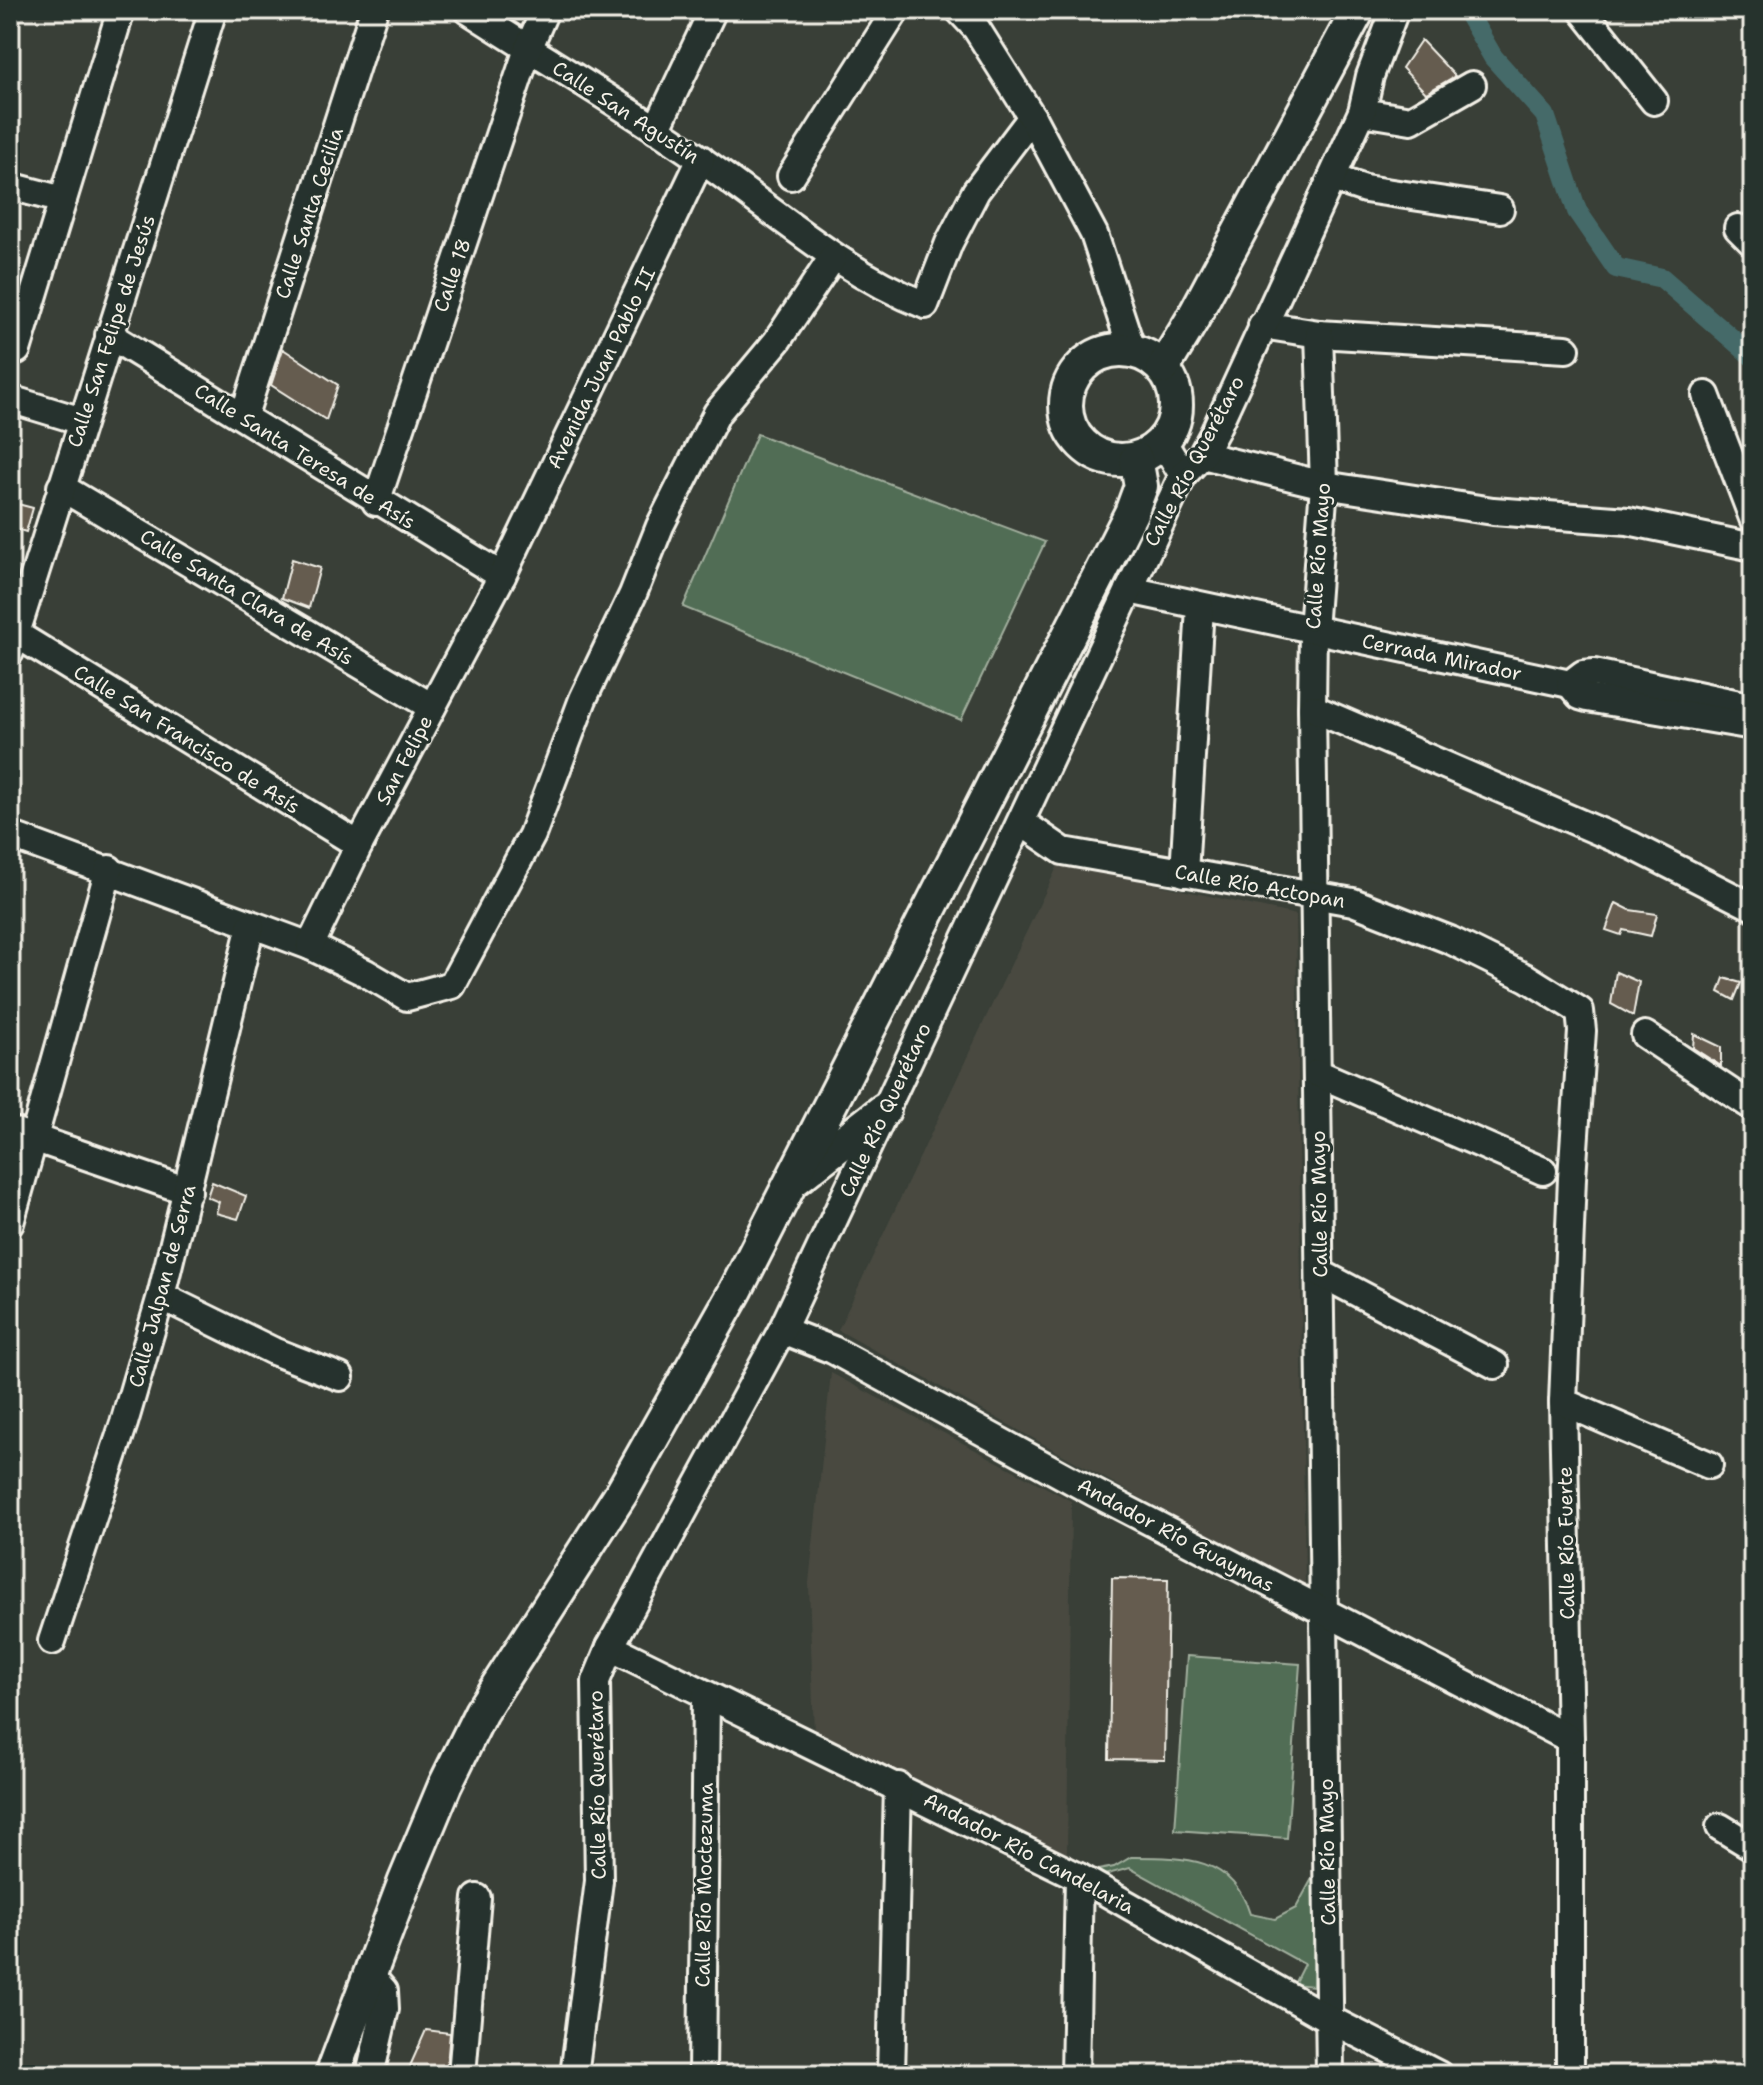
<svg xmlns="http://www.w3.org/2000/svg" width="1763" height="2085" viewBox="0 0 1763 2085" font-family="'Shantell Sans',sans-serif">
  <rect width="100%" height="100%" fill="#393f37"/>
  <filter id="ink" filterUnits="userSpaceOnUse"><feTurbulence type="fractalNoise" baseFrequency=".0125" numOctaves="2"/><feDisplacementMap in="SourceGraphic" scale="16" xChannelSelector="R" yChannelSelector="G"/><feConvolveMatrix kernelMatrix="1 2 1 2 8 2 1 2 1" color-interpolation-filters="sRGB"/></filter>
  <g filter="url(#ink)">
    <g fill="#494a41">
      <polygon points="1059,863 1296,915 1305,1589 838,1330"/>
      <polygon points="831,1373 1071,1501 1067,1853 900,1782 814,1735 809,1583"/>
    </g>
    <g fill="#516d55" stroke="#a2af9e" stroke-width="2">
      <polygon points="757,434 1045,542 961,720 683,607"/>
      <polygon points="1187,1656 1300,1664 1287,1838 1175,1830"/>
      <path d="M 1131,1857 C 1184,1857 1232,1856 1250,1914 L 1275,1919 L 1296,1908 L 1315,1873 L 1313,1986 L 1294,1984 L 1304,1964 L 1130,1868 L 1093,1878 L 1082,1873 L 1114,1867 Z"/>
    </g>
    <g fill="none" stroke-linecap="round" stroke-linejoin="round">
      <polyline stroke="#456a69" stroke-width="20" points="1466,10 1493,57 1545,115 1577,211 1616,268 1662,278 1753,357"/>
    </g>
    <g fill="#655b4f" stroke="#f4f1e8" stroke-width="2">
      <polygon points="1421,40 1455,76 1426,93 1402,68"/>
      <polygon points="283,349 338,385 326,420 271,385"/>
      <polygon points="10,502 33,508 26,532 10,527"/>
      <polygon points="292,559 320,568 309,608 282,598"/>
      <polygon points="1616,903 1630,910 1657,914 1651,936 1623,930 1621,935 1606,930"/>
      <polygon points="1616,972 1639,982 1633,1016 1611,1004"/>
      <polygon points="1724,978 1741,983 1734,1000 1719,992"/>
      <polygon points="1694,1034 1721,1047 1721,1066 1693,1048"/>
      <polygon points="212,1182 246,1196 238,1219 216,1213 219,1202 207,1197"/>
      <polygon points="1112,1578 1168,1579 1165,1760 1109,1759"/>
      <polygon points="426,2030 450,2033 446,2075 406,2075"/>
    </g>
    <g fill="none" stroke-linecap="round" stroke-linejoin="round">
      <defs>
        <g id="minor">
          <path d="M 468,10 C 545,60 625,106 700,159 C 775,211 840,271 925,305 L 949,243 L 976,191 L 1032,117"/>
          <polyline points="959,10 976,28 1032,117 1094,234 1132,350"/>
          <polyline points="1582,10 1654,101"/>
          <polyline points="1362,112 1411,120 1472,85"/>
          <polyline points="656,130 713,10"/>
          <polyline points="791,176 896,10"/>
          <polyline points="1332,178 1365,189 1500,209"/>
          <polyline points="10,186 63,200"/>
          <polyline points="1738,228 1753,243"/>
          <polyline points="1262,325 1319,334 1566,349"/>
          <polyline points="1319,334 1324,485 1313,630 1312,708 1330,2075"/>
          <polyline points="109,335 502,576"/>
          <polyline points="17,350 121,10"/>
          <polyline points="1706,395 1753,518"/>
          <polyline points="10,399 82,421"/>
          <polyline points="244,415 374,10"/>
          <polyline points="1163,442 1183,475"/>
          <polyline points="1202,455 1324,485 1493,511 1628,521 1753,547"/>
          <polyline points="61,487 432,707"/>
          <polyline points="376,502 528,49 545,10"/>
          <polyline points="1129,590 1570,684 1583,674 1594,673 1753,707"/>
          <polyline points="16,634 359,845"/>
          <polyline points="10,652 213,10"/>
          <polyline points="1570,684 1580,696 1587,698 1753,726"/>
          <polyline points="1312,708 1633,846 1753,907"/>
          <polyline points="1021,822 1063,851 1353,902 1450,940 1527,978 1580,1011 1582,1031 1572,1178 1563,1402 1570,1739 1570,2075"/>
          <polyline points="10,835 310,946 366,973 407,997 452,985 532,835 583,699 633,594 660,526 717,413 777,341 833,257"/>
          <polyline points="1184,873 1200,607"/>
          <polyline points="310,946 359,845 502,576 701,159"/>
          <polyline points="1645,1035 1753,1107"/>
          <polyline points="1317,1073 1543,1171"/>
          <polyline points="10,1130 188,1191"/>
          <polyline points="10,1223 109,869"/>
          <polyline points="1320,1273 1495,1365"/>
          <polyline points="161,1296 273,1351 340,1377"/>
          <polyline points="782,1330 833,1350 1095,1493 1570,1739"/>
          <polyline points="1563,1402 1709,1465"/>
          <polyline points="52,1641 124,1423 161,1296 251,925"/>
          <polyline points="610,1647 1079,1877 1329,2019 1439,2075"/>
          <polyline points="1720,1827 1753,1847"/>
          <polyline points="370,2075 385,2009 384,1991 370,1975"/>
          <polyline points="462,2075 477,1898"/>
          <polyline points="574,2075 599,1881 596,1681 610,1647 782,1330 1183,475 1202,455 1215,431 1362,112 1370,76 1395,10"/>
          <polyline points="702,2075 706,1695"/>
          <polyline points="891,2075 898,1786"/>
          <polyline points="1075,2075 1079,1877"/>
        </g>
        <g id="major">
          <circle cx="1121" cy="405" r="55"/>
          <polyline points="1163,368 1192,320 1358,10"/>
          <polyline points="794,1180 884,1110"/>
          <polyline points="332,2075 405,1881 445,1785 481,1712 622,1492 736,1290 1131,513 1141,486 1136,459"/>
        </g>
      </defs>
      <use href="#minor" stroke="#f4f1e8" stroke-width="32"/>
      <use href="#major" stroke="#f4f1e8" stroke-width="38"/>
      <use href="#minor" stroke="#26332d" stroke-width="26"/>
      <use href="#major" stroke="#26332d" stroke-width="32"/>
    </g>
  </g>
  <g text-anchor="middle" stroke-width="6" stroke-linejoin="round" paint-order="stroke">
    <g font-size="20" fill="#f4f1e8" stroke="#26332d">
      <text transform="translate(626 112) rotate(33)" y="7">Calle San Agustín</text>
      <text transform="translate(309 213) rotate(-72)" y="7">Calle Santa Cecilia</text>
      <text transform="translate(452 275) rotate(-71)" y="7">Calle 18</text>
      <text transform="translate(111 331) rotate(-72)" y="7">Calle San Felipe de Jesús</text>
      <text transform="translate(601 368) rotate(-64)" y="7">Avenida Juan Pablo II</text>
      <text transform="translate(305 456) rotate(32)" y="7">Calle Santa Teresa de Asís</text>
      <text transform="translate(1194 461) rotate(-62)" y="7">Calle Río Querétaro</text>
      <text transform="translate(1318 556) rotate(-86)" y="7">Calle Río Mayo</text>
      <text transform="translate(247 597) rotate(31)" y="7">Calle Santa Clara de Asís</text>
      <text transform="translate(1442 657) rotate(12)" y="7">Cerrada Mirador</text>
      <text transform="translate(187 739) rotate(32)" y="7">Calle San Francisco de Asís</text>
      <text transform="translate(404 760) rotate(-62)" y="7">San Felipe</text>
      <text transform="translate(1260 886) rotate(10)" y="7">Calle Río Actopan</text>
      <text transform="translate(885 1110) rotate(-65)" y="7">Calle Río Querétaro</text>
      <text transform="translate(1319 1204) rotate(-91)" y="7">Calle Río Mayo</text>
      <text transform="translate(162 1286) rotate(-75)" y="7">Calle Jalpan de Serra</text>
      <text transform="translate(1176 1535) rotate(28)" y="7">Andador Río Guaymas</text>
      <text transform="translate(1566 1543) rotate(-91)" y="7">Calle Río Fuerte</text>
      <text transform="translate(597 1785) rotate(-91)" y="7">Calle Río Querétaro</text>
      <text transform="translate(1327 1852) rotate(-91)" y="7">Calle Río Mayo</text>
      <text transform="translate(1029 1853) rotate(28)" y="7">Andador Río Candelaria</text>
      <text transform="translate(704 1885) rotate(-89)" y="7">Calle Río Moctezuma</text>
    </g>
  </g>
  <rect width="1763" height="2085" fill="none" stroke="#26332d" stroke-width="40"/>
  <rect x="20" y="20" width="1723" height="2045" fill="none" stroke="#f4f1e8" stroke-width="3" filter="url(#ink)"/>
</svg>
